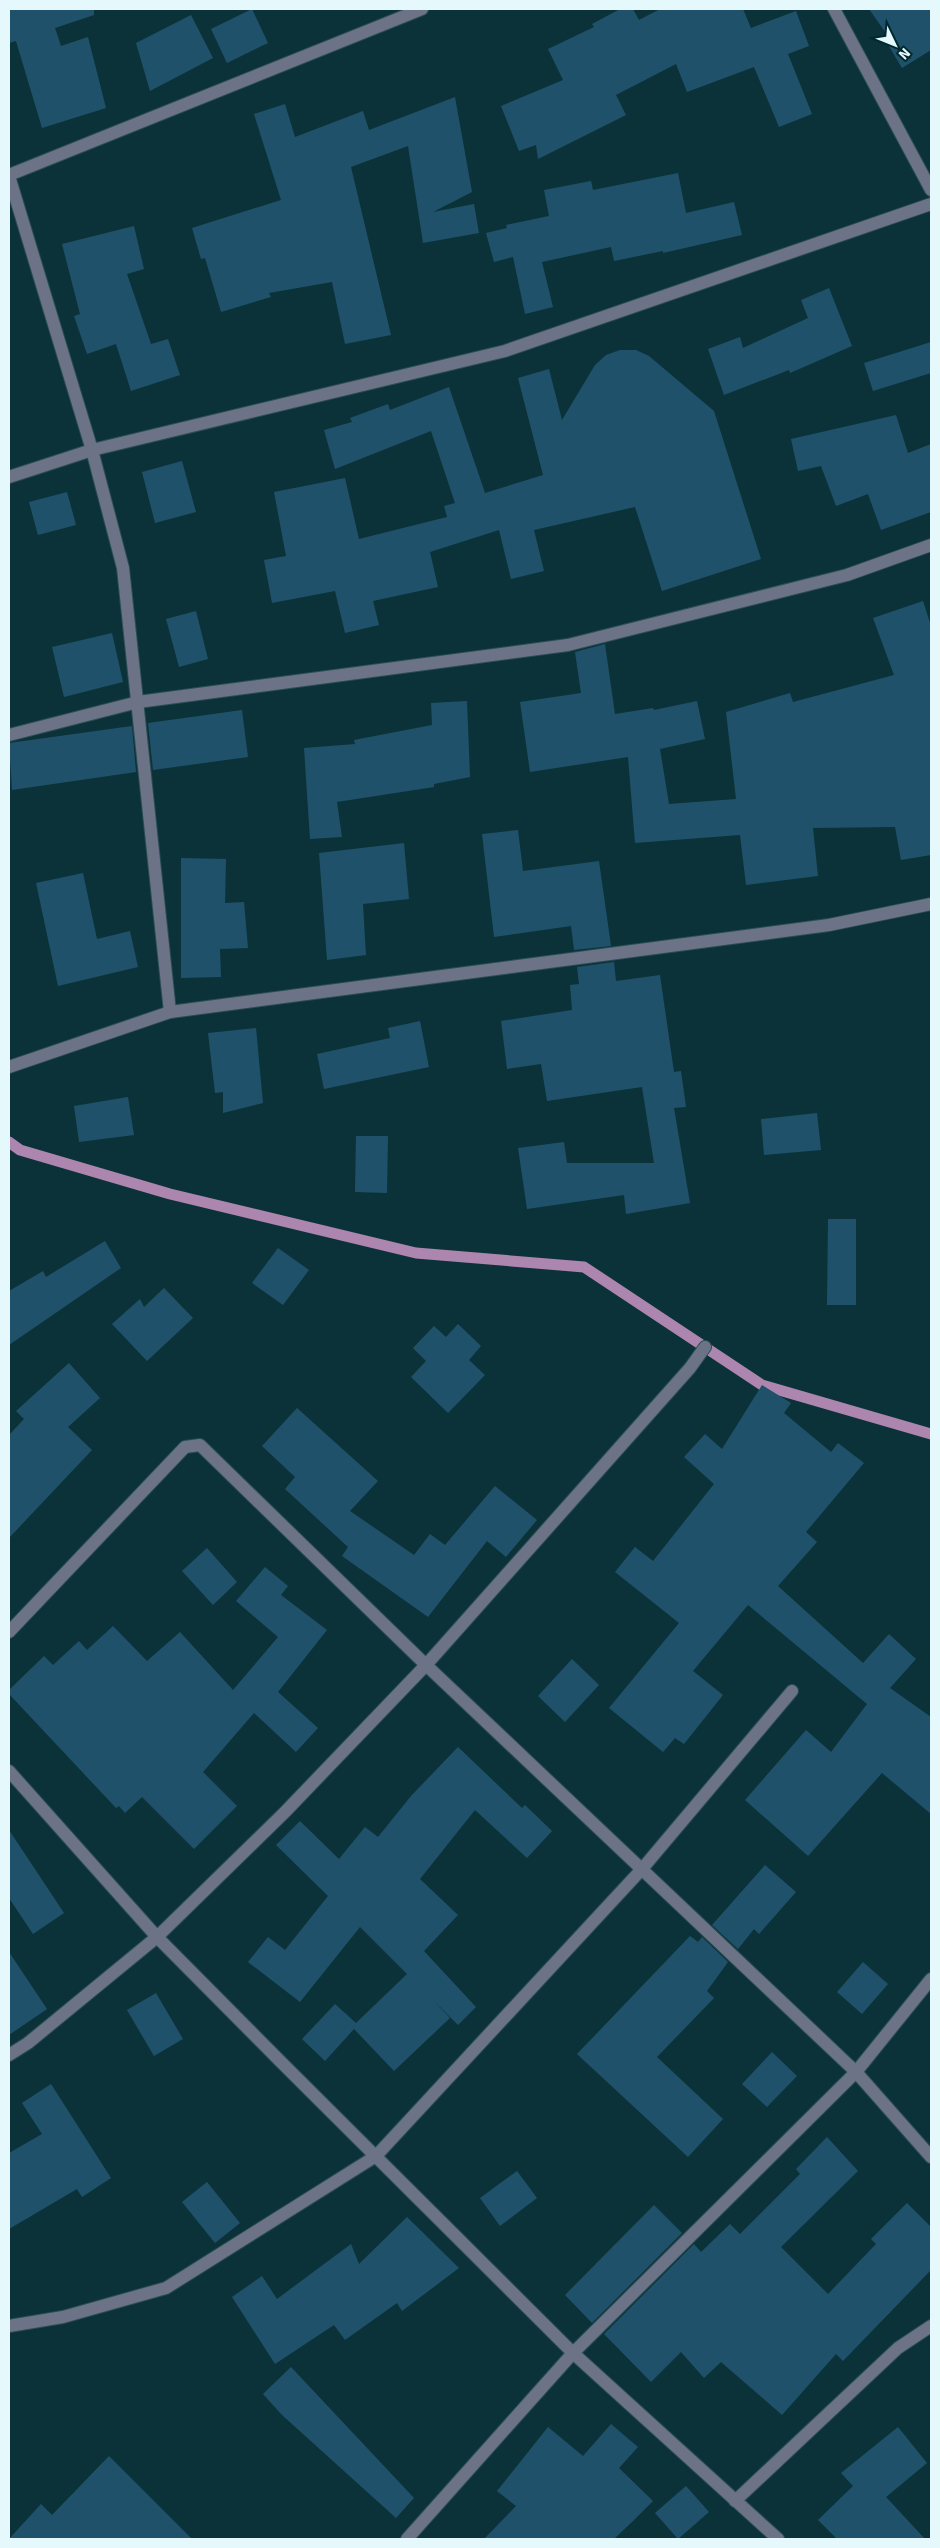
<svg xmlns="http://www.w3.org/2000/svg" width="940" height="2548" viewBox="0 0 940 2548" font-family="Signika,sans-serif">
  <rect width="100%" height="100%" fill="#0c3239"/>
  <g fill="none" stroke-linecap="round" stroke-linejoin="round">
    <polyline stroke="#ac86ae" stroke-width="11" points="9,1142 20,1150 170,1194 416,1253 584,1267 762,1385 931,1434"/>
  </g>
  <g fill="#1f526a">
    <polygon points="9,9 94,9 94,15 55,28 61,46 88,37 106,108 42,128 16,41 9,43"/>
    <polygon points="252,9 268,43 227,63 211,29"/>
    <polygon points="620,9 633,9 639,20 660,9 743,9 751,28 796,11 809,46 788,54 812,114 779,127 754,67 687,92 676,64 616,95 626,115 538,159 536,145 519,151 501,106 563,80 548,49 594,27 592,24"/>
    <polygon points="869,9 931,9 931,50 902,68 884,38 888,36"/>
    <polygon points="191,15 213,58 150,91 136,43"/>
    <polygon points="455,97 472,192 433,212 474,204 479,233 423,243 408,146 351,167 391,335 345,344 332,282 269,293 271,297 221,312 205,258 201,259 192,228 281,200 254,114 285,104 295,137 363,111 369,130"/>
    <polygon points="678,173 686,213 734,202 742,235 663,253 663,251 614,261 611,247 542,262 553,307 525,314 513,257 494,262 486,233 507,228 506,225 549,216 544,190 591,181 593,190"/>
    <polygon points="134,226 144,269 127,274 151,344 168,339 180,375 131,391 116,344 87,354 74,316 80,314 62,244"/>
    <polygon points="829,288 852,346 790,373 789,370 724,395 708,349 740,337 743,348 808,318 801,300"/>
    <polygon points="931,342 931,373 873,391 864,363"/>
    <polygon points="620,350 636,350 649,356 714,411 761,559 662,591 635,507 534,530 544,571 511,579 499,530 430,552 438,587 373,601 379,625 345,633 335,591 272,603 264,560 286,556 274,492 345,478 359,539 447,517 444,506 455,503 431,431 335,469 324,430 352,422 350,418 388,404 390,410 449,387 485,493 543,475 518,378 549,369 562,420 595,365 606,355"/>
    <polygon points="896,415 908,453 931,444 931,512 881,530 868,494 836,506 821,466 798,471 791,439"/>
    <polygon points="182,461 196,512 155,523 142,472"/>
    <polygon points="67,492 76,525 38,535 29,502"/>
    <polygon points="923,601 931,626 931,855 901,860 895,827 813,828 818,876 746,885 740,835 635,843 628,757 530,772 520,702 581,693 575,652 605,644 615,714 653,708 654,710 697,701 705,739 660,749 669,804 736,799 726,712 790,693 793,702 894,675 873,618"/>
    <polygon points="196,611 208,659 179,667 166,619"/>
    <polygon points="112,633 123,682 64,697 52,647"/>
    <polygon points="467,701 470,777 434,784 434,787 337,802 342,837 310,839 304,748 355,744 354,740 432,725 431,703"/>
    <polygon points="242,710 248,757 153,770 148,723"/>
    <polygon points="132,726 136,772 12,790 9,743"/>
    <polygon points="518,830 523,871 599,861 611,946 574,950 571,926 494,937 482,834"/>
    <polygon points="404,843 409,899 363,904 366,955 327,960 319,853"/>
    <polygon points="181,858 226,859 225,903 244,902 248,948 220,949 221,977 181,978"/>
    <polygon points="83,873 97,939 130,931 138,967 58,986 36,883"/>
    <polygon points="614,962 616,981 660,975 674,1072 681,1071 686,1107 674,1108 690,1203 626,1214 624,1195 527,1209 518,1148 564,1142 567,1163 654,1163 642,1087 547,1101 541,1064 507,1069 501,1021 572,1010 570,985 579,984 577,967"/>
    <polygon points="420,1021 429,1067 324,1089 317,1054 390,1038 388,1028"/>
    <polygon points="256,1028 263,1103 223,1113 223,1092 215,1093 208,1033"/>
    <polygon points="128,1097 134,1135 79,1142 74,1106"/>
    <polygon points="817,1113 821,1150 764,1155 761,1119"/>
    <polygon points="356,1136 388,1136 387,1193 355,1192"/>
    <polygon points="828,1219 856,1219 856,1305 827,1305"/>
    <polygon points="105,1241 121,1268 9,1345 9,1291 43,1271 46,1277"/>
    <polygon points="278,1248 309,1270 283,1305 252,1283"/>
    <polygon points="164,1288 193,1318 147,1361 112,1324 140,1299 144,1307"/>
    <polygon points="458,1324 481,1346 469,1360 485,1375 448,1413 411,1377 426,1361 413,1348 434,1326 446,1337"/>
    <polygon points="69,1363 100,1398 68,1427 92,1450 9,1538 9,1435 24,1419 16,1411"/>
    <polygon points="762,1385 791,1403 784,1413 831,1452 838,1443 864,1463 806,1532 817,1542 778,1586 863,1663 889,1634 916,1659 890,1688 931,1717 931,1814 882,1773 808,1856 745,1800 806,1730 831,1752 867,1704 748,1605 693,1671 723,1695 684,1744 675,1738 663,1752 609,1708 679,1623 615,1572 635,1547 653,1561 714,1484 684,1457 705,1434 722,1449"/>
    <polygon points="297,1408 378,1481 350,1511 414,1555 430,1534 445,1545 495,1486 537,1520 506,1557 487,1541 428,1617 342,1556 348,1547 285,1489 295,1477 262,1446"/>
    <polygon points="207,1548 237,1582 213,1605 182,1571"/>
    <polygon points="265,1567 288,1586 281,1595 327,1630 278,1692 318,1728 296,1752 254,1713 203,1772 237,1806 194,1849 142,1797 125,1813 119,1806 116,1808 9,1694 9,1690 44,1656 53,1665 79,1641 87,1650 113,1626 147,1661 180,1632 233,1690 278,1637 236,1601"/>
    <polygon points="572,1659 599,1685 565,1722 538,1696"/>
    <polygon points="458,1747 522,1808 525,1805 552,1831 527,1858 475,1810 420,1879 458,1915 424,1951 476,2007 458,2025 433,2000 450,2018 394,2071 354,2029 325,2061 302,2039 335,2004 356,2023 407,1974 360,1927 300,2002 248,1962 268,1937 285,1950 328,1896 276,1845 300,1821 339,1859 365,1827 378,1837 411,1796"/>
    <polygon points="9,1830 64,1913 33,1934 9,1898"/>
    <polygon points="765,1865 796,1892 759,1934 754,1929 738,1949 712,1925"/>
    <polygon points="690,1936 698,1942 702,1937 728,1962 707,1991 714,1998 657,2057 723,2119 688,2157 577,2054"/>
    <polygon points="9,1952 47,2009 9,2035"/>
    <polygon points="863,1962 888,1984 862,2014 837,1992"/>
    <polygon points="156,1993 183,2039 154,2056 127,2010"/>
    <polygon points="772,2052 797,2076 767,2107 742,2084"/>
    <polygon points="51,2084 111,2178 82,2197 77,2189 9,2229 9,2153 42,2134 22,2103"/>
    <polygon points="827,2137 858,2171 781,2247 828,2294 876,2244 871,2239 907,2203 931,2227 931,2270 843,2361 836,2354 782,2415 721,2362 704,2378 681,2352 651,2382 604,2334 694,2244 701,2252 730,2224 740,2234 800,2174 796,2169"/>
    <polygon points="517,2171 537,2198 500,2226 480,2198"/>
    <polygon points="207,2182 240,2223 215,2243 182,2202"/>
    <polygon points="654,2205 682,2233 592,2323 565,2295"/>
    <polygon points="407,2217 459,2268 402,2311 397,2303 345,2340 334,2325 275,2364 232,2297 262,2276 277,2299 351,2244 359,2264"/>
    <polygon points="291,2367 414,2498 396,2518 282,2415 263,2394"/>
    <polygon points="611,2424 638,2447 619,2468 653,2501 632,2522 614,2539 484,2539 516,2506 497,2491 548,2427 583,2456"/>
    <polygon points="898,2427 927,2463 886,2497 925,2539 837,2539 818,2520 853,2486 841,2473"/>
    <polygon points="109,2456 192,2539 9,2539 41,2504 52,2515"/>
    <polygon points="686,2486 709,2512 678,2539 655,2513"/>
  </g>
  <g fill="none" stroke-linecap="round" stroke-linejoin="round">
    <defs>
      <g id="minor">
        <polyline points="9,175 422,9"/>
        <polyline points="9,176 92,450 123,568 170,1012"/>
        <polyline points="9,477 92,450 505,351 931,204"/>
        <polyline points="9,735 138,702 568,645 847,575 931,545"/>
        <polyline points="9,1067 170,1012 829,925 931,904"/>
        <polyline points="9,1632 185,1447 200,1445 426,1665 856,2072 931,2157"/>
        <polyline points="9,1771 157,1937 280,2061 573,2353 778,2539"/>
        <polyline points="9,2055 28,2043 157,1937 285,1812 426,1665 690,1368 705,1347"/>
        <polyline points="9,2326 63,2317 166,2288 376,2156 642,1869 792,1691"/>
        <polyline points="735,2501 898,2348 931,2326"/>
        <polyline points="407,2539 573,2353 856,2072 931,1979"/>
      </g>
      <polyline id="tertiary" points="834,9 931,190"/>
    </defs>
    <use href="#minor" stroke="#2a4e54" stroke-width="14"/>
    <use href="#tertiary" stroke="#2a4e54" stroke-width="14"/>
    <use href="#minor" stroke="#6d7387" stroke-width="12"/>
    <use href="#tertiary" stroke="#6d7387" stroke-width="12"/>
  </g>
  <rect width="940" height="2548" fill="none" stroke="#e5f9fd" stroke-width="20"/>
  <g transform="translate(895 45) rotate(133)" stroke="#01282f" stroke-width="4" paint-order="stroke">
  <path d="M0-4L9 19L0 12L-9 19Z" fill="#e5f9fd"/>
  <text y="-8" font-size="14" font-weight="bold" text-anchor="middle" fill="#e5f9fd">N</text>
  </g>
</svg>
